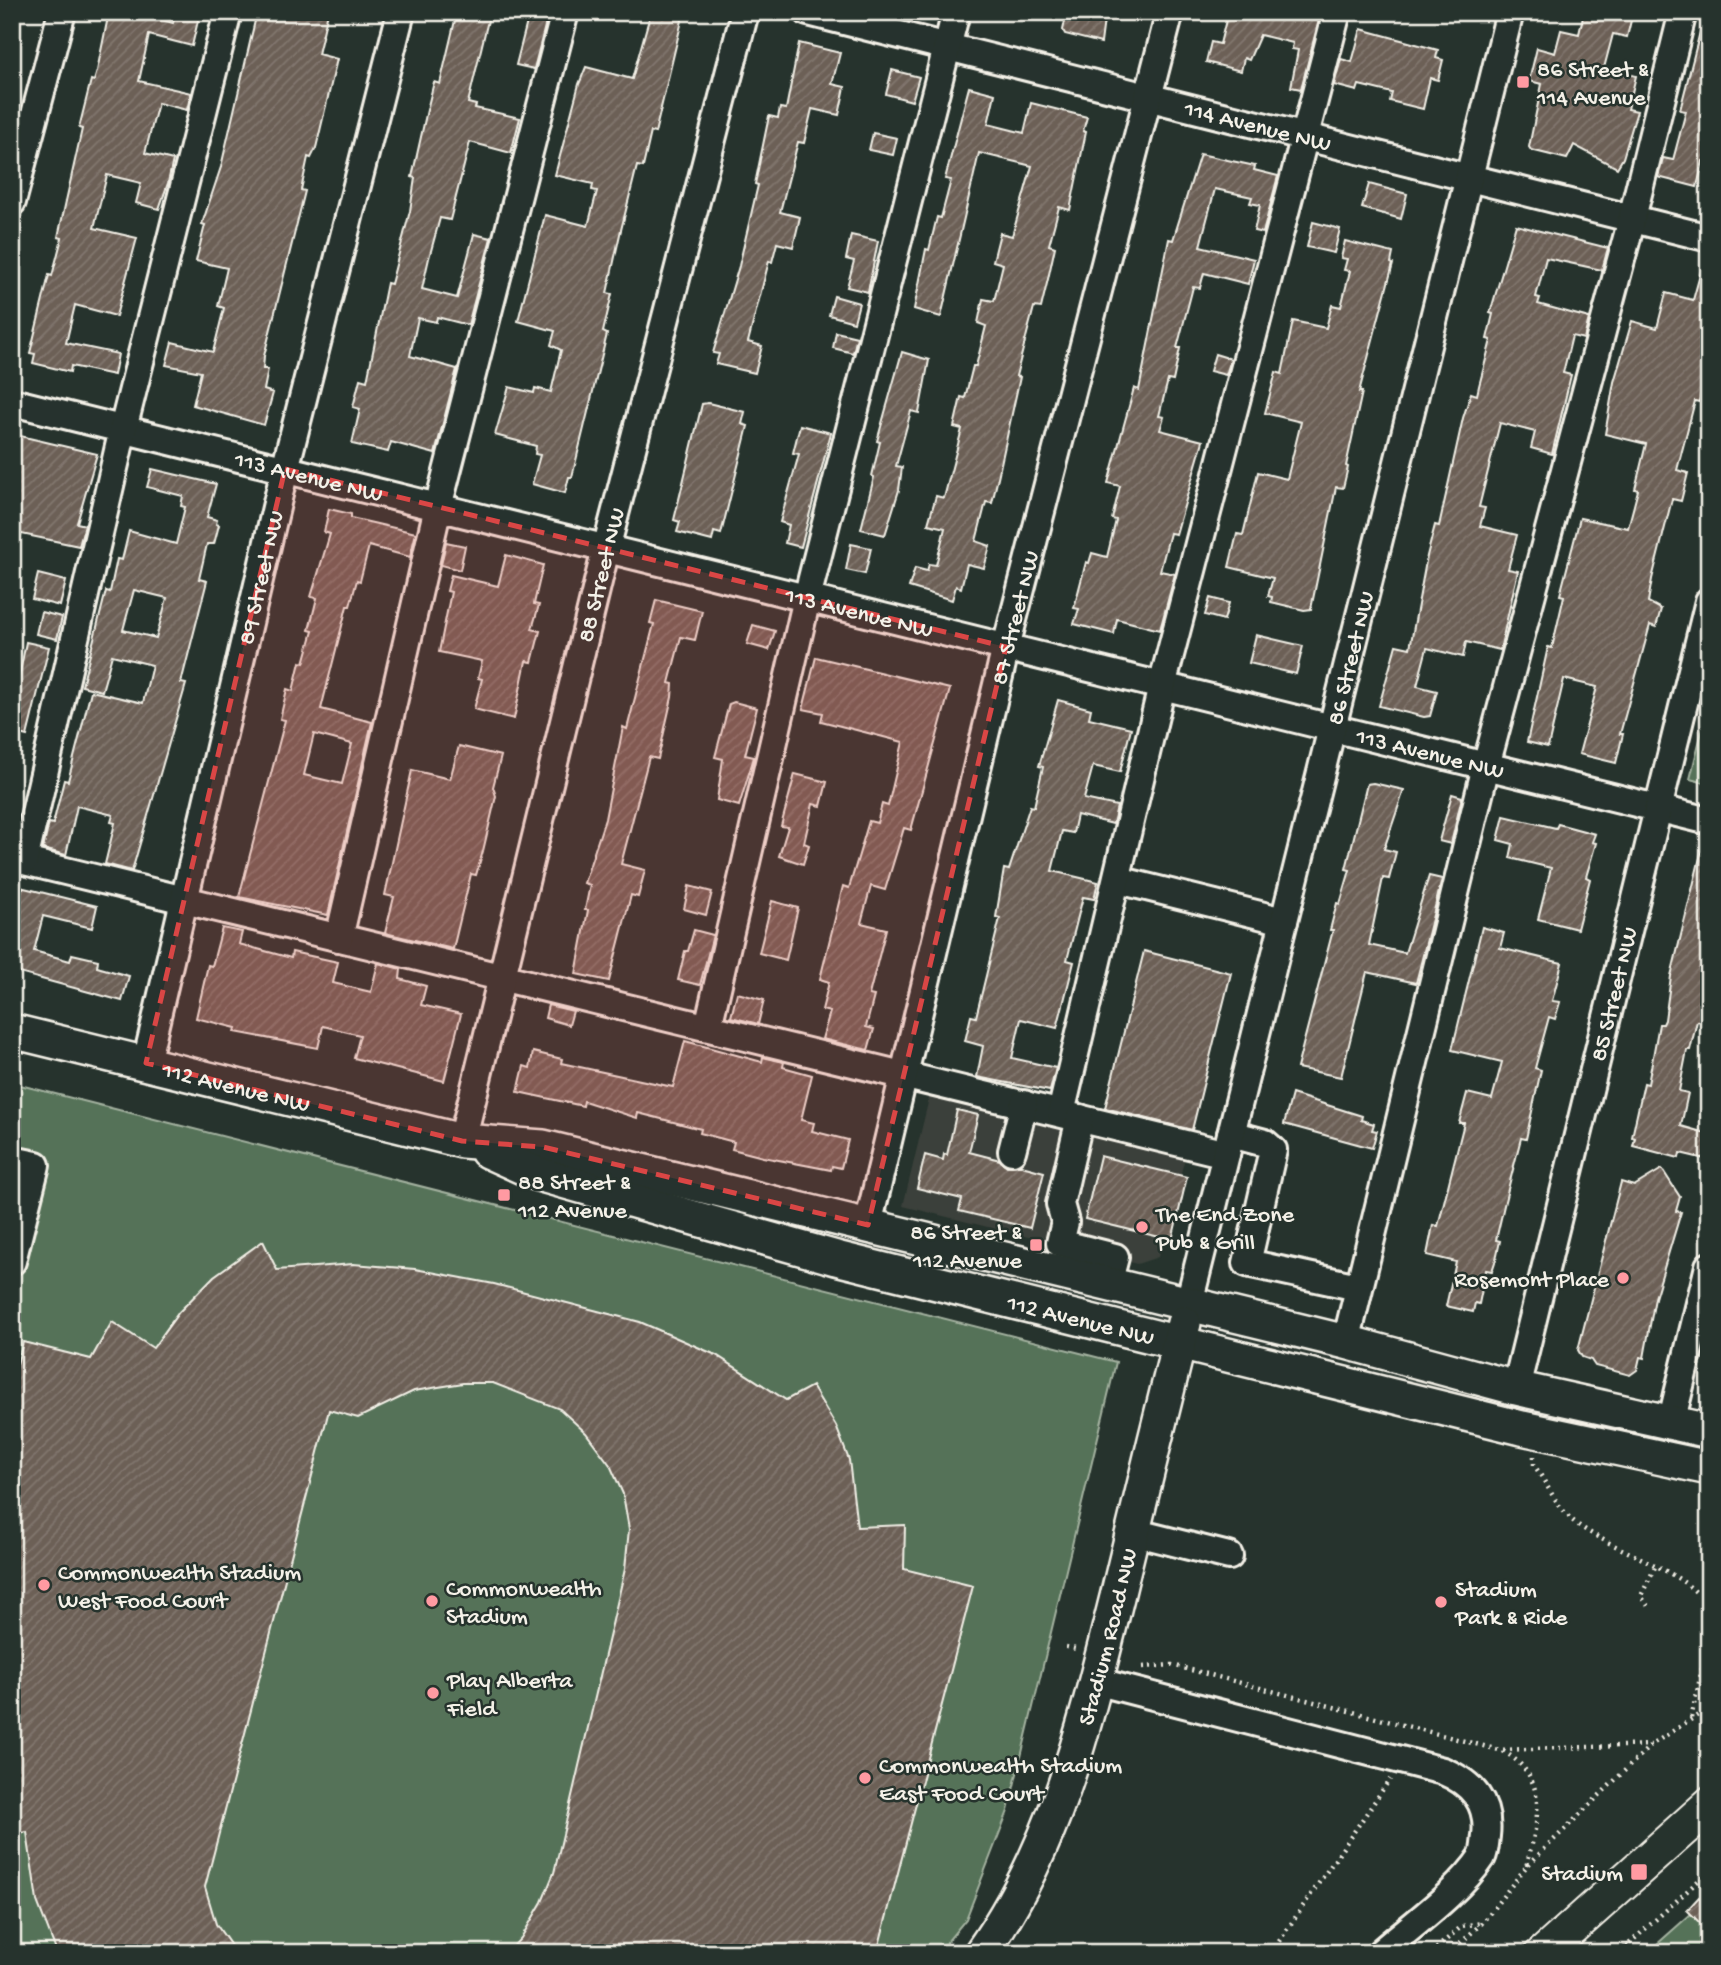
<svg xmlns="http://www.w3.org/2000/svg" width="1721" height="1965" viewBox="0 0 1721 1965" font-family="'Gochi Hand',sans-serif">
  <defs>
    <pattern id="building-hatch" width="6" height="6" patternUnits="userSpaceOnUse" patternTransform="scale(1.75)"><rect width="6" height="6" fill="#6c6057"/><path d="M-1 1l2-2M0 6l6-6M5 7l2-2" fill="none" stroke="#82776f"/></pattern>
  </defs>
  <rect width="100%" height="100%" fill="#26332d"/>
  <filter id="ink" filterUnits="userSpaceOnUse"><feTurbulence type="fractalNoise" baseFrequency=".0143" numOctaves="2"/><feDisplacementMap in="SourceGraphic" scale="14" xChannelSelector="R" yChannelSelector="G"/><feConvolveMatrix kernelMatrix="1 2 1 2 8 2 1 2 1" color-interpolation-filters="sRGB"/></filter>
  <g filter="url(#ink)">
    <polygon fill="#3b403a" points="932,1086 1188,1147 1158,1257 1137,1264 903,1206"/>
    <g fill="#557259" stroke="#a4b2a0" stroke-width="2">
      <polygon points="1709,703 1709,784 1690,779"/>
      <polygon points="12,1083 1116,1362 1008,1811 966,1919 938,1953 12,1953"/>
      <polygon points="1709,1898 1709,1953 1647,1953"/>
    </g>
    <g fill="url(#building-hatch)" stroke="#f4f1e8" stroke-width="2" fill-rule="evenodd">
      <polygon points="109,12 135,12 173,23 176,12 200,12 192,46 149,35 139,81 191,93 187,110 158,103 145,153 173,160 168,183 159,209 136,203 141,183 107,175 94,228 137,238 116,316 75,305 66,343 118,354 114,375 71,366 70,372 33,363 35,354 30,353 49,275 52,276 62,238 58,237 82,129 79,128 91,80 94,81 97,71"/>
      <polygon points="257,12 328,12 318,54 337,59 316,148 311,158 308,157 301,190 305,191 264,356 263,369 268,369 264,390 273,393 264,425 193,405 201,372 166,365 172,342 213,352 224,308 218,306 227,268 196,261 205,225 202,224 221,167"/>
      <polygon points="457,12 490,12 468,103 476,105 475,108 520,118 511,153 470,142 450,220 440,218 429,258 422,289 457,298 474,234 491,238 468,325 437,317 436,322 418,318 410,356 457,369 435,454 391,442 388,452 352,444 360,409 353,407 360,379 367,381 387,283 391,284 410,211 415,178 412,177 427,110 434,82 440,84"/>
      <polygon points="651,12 684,12 655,133 651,132 643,167 637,166 620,234 607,293 612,294 603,332 607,334 572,477 569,477 565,493 532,484 540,455 535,454 536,446 495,435 509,387 534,393 535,388 551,392 561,350 551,345 555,331 518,321 545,215 588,226 597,191 592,190 593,184 555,175 579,84 586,67 632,79"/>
      <polygon points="1067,12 1105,12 1101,43 1065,34 1063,30"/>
      <polygon points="1228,12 1321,12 1301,89 1291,87 1298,50 1292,49 1293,43 1260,35 1249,60 1244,58 1241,71 1206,62 1211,42 1220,44"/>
      <polygon points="1584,12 1633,12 1627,37 1613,34 1604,68 1636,76 1628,109 1637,111 1623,158 1617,168 1574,145 1567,159 1531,150 1529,147 1542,84 1529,81 1537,48 1555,53 1561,30 1579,34"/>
      <polygon points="528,18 546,22 534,69 516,65"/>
      <polygon points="1702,24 1709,25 1709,162 1703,161 1697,187 1658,177 1663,158 1673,160 1686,111 1680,110"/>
      <polygon points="1361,29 1438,50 1436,58 1443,60 1438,80 1430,78 1423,109 1390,101 1392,93 1359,85 1357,91 1334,85 1341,59 1352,62"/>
      <polygon points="799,43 840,53 832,84 845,87 839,115 812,109 804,143 798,142 780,212 800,217 793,247 777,243 772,262 769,261 748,342 762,346 755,373 716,364 719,354 713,353 739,266 758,185 755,184 769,116 778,118 780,108 786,109"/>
      <polygon points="892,70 919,77 912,101 886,94"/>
      <polygon points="969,87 995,94 988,124 1024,133 1031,103 1087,117 1083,131 1086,132 1070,210 1059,207 1049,245 1055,247 1048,279 1041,308 1034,307 1016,376 1020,377 999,473 992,503 986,502 976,541 990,546 984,568 967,564 961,588 956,586 952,600 909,587 915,568 927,571 929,564 936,565 945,528 928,524 936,496 944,498 962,429 954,427 961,397 965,398 973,366 976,366 986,326 978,323 983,299 994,301 1003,264 993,261 1000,233 1012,236 1032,166 979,153 941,317 914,309 926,249 929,250 937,217 941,218 951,180 945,179"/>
      <polygon points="873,133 897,138 893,155 869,150"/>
      <polygon points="1200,154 1255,166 1254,170 1278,176 1263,233 1254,231 1260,205 1250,203 1252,197 1215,189 1200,246 1254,259 1248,284 1204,273 1200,288 1193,287 1177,348 1180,348 1173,381 1168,380 1159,416 1164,417 1160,430 1203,441 1176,534 1170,533 1160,571 1175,574 1160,630 1117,619 1114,634 1074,624 1079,609 1074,608 1086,562 1089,563 1092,553 1107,557 1116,520 1112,519 1120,486 1108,483 1134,388 1139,390 1169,239 1173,240"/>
      <polygon points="1369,184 1407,194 1401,219 1362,208"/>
      <polygon points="1313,222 1340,229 1334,253 1307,247"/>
      <polygon points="1516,225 1608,248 1602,270 1546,258 1536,297 1540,298 1538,304 1589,318 1584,339 1572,336 1563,373 1571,375 1552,454 1531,448 1535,432 1500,423 1479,507 1485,508 1480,526 1517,535 1508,569 1518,571 1500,650 1466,642 1463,657 1427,648 1417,686 1437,691 1430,716 1424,717 1379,706 1396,645 1410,648 1427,556 1435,525 1439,526 1463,418 1471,393 1477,395 1479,386 1491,340 1487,339 1493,314 1490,313"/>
      <polygon points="851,235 878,241 868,292 847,287 854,261 846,259"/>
      <polygon points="1345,241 1393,253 1391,263 1393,264 1359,392 1362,392 1346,466 1348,467 1343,488 1336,487 1311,609 1304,610 1271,602 1272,597 1268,596 1273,578 1229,567 1237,534 1243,535 1258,472 1287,479 1301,422 1265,413 1276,372 1282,374 1293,321 1326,328 1332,305 1341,307 1350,271 1344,270 1347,259 1341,258"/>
      <polygon points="1703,264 1709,265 1709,370 1706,370 1699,402 1695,401 1677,470 1688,473 1681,501 1672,499 1652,579 1648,602 1661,609 1656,627 1650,625 1620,734 1623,734 1616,763 1579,754 1597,687 1564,679 1548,747 1527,742 1548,647 1552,648 1564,596 1560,595 1580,518 1628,528 1638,490 1635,489 1646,444 1605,434 1614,382 1632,321 1657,328 1666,293 1693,300"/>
      <polygon points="834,296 859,303 854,322 829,315"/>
      <polygon points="836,332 857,337 853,353 833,348"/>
      <polygon points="902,352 929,360 919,413 911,411 896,466 902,467 899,490 885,535 861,529 874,477 872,476 880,442 877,441"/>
      <polygon points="1215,354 1231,359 1226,375 1210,371"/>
      <polygon points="708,403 745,412 742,424 748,426 721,534 714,532 712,541 677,532 680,522 674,520 702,404"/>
      <polygon points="800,425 831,433 801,547 785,543 789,525 780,522 799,454 793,453"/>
      <polygon points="16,435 97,454 77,523 85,525 79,546 12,532 12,451"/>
      <path d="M 152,469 L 216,484 L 207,517 L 217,520 L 216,524 L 219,525 L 214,544 L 207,544 L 199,579 L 207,581 L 181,683 L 186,684 L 132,871 L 105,864 L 115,823 L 111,822 L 113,815 L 77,806 L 66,855 L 43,849 L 49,823 L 53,824 L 64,780 L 68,781 L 91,691 L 143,703 L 152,665 L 112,655 L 102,691 L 82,686 L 106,591 L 110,592 L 117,559 L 122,560 L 129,531 L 176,544 L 185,507 L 181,506 L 183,496 L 147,487 ZM 134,590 L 167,598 L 156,638 L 123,630 Z"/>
      <path d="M 329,509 L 351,514 L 351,518 L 416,533 L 410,557 L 369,546 L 360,581 L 357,580 L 350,606 L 347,606 L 321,709 L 372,722 L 328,915 L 239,897 L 285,720 L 280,719 L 287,689 L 293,691 L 300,662 L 304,663 L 313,631 L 309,630 L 317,598 L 311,597 L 330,534 L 324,532 ZM 314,734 L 352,744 L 342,784 L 304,775 Z"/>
      <polygon points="446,542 465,546 460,570 441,565"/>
      <polygon points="851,544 871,548 865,574 846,570"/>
      <polygon points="506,555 543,565 536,595 534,604 539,605 532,629 540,631 532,662 526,661 514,719 474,709 482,679 478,678 482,661 439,652 451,592 447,591 451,575 498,586"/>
      <polygon points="38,574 66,581 60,606 32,599"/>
      <polygon points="1210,598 1229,603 1224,620 1205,615"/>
      <polygon points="656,600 702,611 695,640 681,637 669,683 673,684 672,697 658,759 649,757 621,864 645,870 638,897 631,895 609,981 576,974 588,910 585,910 590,885 584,883 605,819 623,727 627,729 654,624 650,623"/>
      <polygon points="41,612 62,617 57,639 36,634"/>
      <polygon points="753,625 775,631 769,650 747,644"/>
      <polygon points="1256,635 1303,646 1296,674 1249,663"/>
      <polygon points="26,642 49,647 27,736 12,732 12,712"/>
      <polygon points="816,657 950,689 911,830 904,828 885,890 871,886 861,923 886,929 869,995 874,996 866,1027 874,1029 868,1050 822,1039 830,1012 822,1010 829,982 820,979 843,886 849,888 869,821 877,823 882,804 888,806 903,742 821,721 823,713 803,709"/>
      <polygon points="1058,700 1091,709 1089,718 1131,728 1120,772 1093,766 1084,799 1117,806 1113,824 1077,815 1073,833 1062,831 1052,871 1098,882 1094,899 1083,897 1067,960 1074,962 1057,1028 1021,1019 1012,1058 1056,1068 1050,1091 977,1077 983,1046 965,1041 971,1016 976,1017 1000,918 996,917 1004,869 1009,870 1030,806 1034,807 1043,767 1039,766"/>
      <polygon points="734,702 757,708 745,755 754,757 739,806 717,800 723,759 715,757 729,704"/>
      <polygon points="459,746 501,756 493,787 496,796 483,851 476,875 471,874 453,949 385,933 394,897 385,895 412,770 450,779"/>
      <polygon points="795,774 827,782 821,806 813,804 804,843 809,845 803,864 779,856 788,827 781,826"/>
      <polygon points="1373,783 1404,790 1384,849 1396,852 1389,879 1383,878 1369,945 1405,953 1429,876 1442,879 1416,983 1367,972 1341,1077 1297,1068 1333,930 1330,930 1337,903 1340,904 1350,870 1346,869 1367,784"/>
      <polygon points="1452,794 1462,797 1451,844 1439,841"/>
      <polygon points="1504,816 1556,828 1558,824 1595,834 1592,842 1596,843 1586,877 1590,879 1577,929 1538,919 1551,868 1510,858 1513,844 1498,840"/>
      <polygon points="1702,849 1709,850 1709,989 1702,1022 1697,1021 1690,1050 1687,1050 1679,1091 1688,1093 1681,1126 1709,1134 1709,1160 1680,1153 1679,1158 1633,1146 1635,1138 1632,1137 1644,1083 1648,1084 1659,1024 1663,1024 1665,1020 1671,976"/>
      <polygon points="12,885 97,906 92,928 43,916 34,951 70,961 72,954 98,960 97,967 129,976 122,1001 12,971"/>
      <polygon points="689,886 712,892 706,915 684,909"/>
      <polygon points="772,901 798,908 786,960 759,953"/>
      <polygon points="1482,927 1504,933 1500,948 1562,963 1552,1001 1560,1002 1555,1019 1549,1017 1535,1068 1541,1070 1526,1139 1521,1138 1505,1201 1496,1240 1500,1241 1496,1259 1492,1271 1486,1270 1479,1304 1475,1303 1473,1312 1446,1306 1456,1262 1427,1255 1433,1225 1438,1226 1464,1123 1459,1123 1467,1093 1492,1099 1502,1062 1452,1050"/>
      <polygon points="222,928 242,932 239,944 291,958 292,952 338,962 333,983 371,992 378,963 401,969 400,979 426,986 421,1005 461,1014 444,1081 354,1058 360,1035 323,1026 318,1048 235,1032 236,1028 196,1018 208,965 212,966"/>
      <polygon points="694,930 713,935 700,985 678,980 685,951 688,951"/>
      <polygon points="1144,951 1231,973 1192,1130 1105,1108"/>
      <polygon points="737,993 764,1000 758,1024 731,1017"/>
      <polygon points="548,1005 573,1011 569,1025 545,1018"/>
      <polygon points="685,1041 762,1062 763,1057 784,1062 783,1067 812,1075 801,1120 814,1123 812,1131 848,1140 841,1168 832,1166 831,1170 763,1157 732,1149 734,1142 700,1133 701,1129 638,1113 637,1118 584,1101 583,1106 518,1092 524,1066 530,1068 533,1052 562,1059 561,1063 673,1087"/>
      <polygon points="1292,1094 1362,1116 1361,1120 1374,1124 1372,1130 1377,1131 1372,1148 1284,1124"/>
      <polygon points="957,1110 978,1115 969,1152 1000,1160 1007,1166 1018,1165 1044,1172 1030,1228 959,1211 962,1199 917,1188 925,1155 943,1160 944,1154 947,1155"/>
      <polygon points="1100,1156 1187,1177 1172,1240 1085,1219"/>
      <polygon points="1662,1169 1680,1197 1676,1211 1681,1212 1655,1298 1644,1358 1640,1357 1637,1370 1630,1375 1595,1366 1591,1360 1582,1357 1578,1350 1621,1182 1634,1186"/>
      <polygon points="263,1241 277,1270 353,1264 415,1269 494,1284 640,1322 716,1355 786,1400 812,1386 836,1426 849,1460 857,1527 905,1525 904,1569 973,1586 877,1953 507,1953 521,1938 542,1902 554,1873 625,1569 629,1529 623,1494 610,1465 586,1433 560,1409 493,1383 463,1383 414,1391 358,1418 329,1410 205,1887 216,1924 236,1953 57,1953 37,1901 27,1832 12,1834 12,1383 23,1342 91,1359 112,1322 153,1348 179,1312 214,1276"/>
      <polygon points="1699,1897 1709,1907 1709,1932 1687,1910"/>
    </g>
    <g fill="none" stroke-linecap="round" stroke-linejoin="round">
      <defs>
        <g id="minor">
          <path id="s1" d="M 808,12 L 1709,238"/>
          <polyline points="12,202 62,12"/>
          <path id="s2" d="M 12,402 L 1709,821"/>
          <polyline points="12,858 1226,1154"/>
          <polyline points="24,861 123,429 228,12"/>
          <polyline points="1118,880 1284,921"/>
          <polyline points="339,938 438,507 565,12"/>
          <polyline points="708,1027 807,598 956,12"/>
          <path id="s3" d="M 146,1063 L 285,469 L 401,12"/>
          <polyline points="1061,1113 1162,686 1337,12"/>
          <polyline points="1080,1118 1060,1204 1065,1222 1060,1243 1115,1257 1108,1284"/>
          <polyline points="1231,1134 1265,1143 1273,1150 1247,1263 1358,1287"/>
          <path id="s4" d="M 462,1141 L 606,549 L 745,12"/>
          <polyline points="1012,1151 1024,1104"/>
          <polyline points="12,1160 36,1165 12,1261"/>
          <path id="s5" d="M 868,1225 L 1006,647 L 1170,12"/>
          <path id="s6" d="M 1189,1303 L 1510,12"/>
          <polyline points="1346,1342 1486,766 1629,230 1683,12"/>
          <path id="s7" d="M 1516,1388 L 1709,601"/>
          <polyline points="1671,1423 1709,1266"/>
          <polyline points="1133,1532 1229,1556"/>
          <path d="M 1095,1681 L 1443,1771 C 1472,1783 1490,1803 1486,1836 C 1485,1843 1485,1851 1482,1857 C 1459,1892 1412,1925 1380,1953"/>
        </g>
        <g id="major">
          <path id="s8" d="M 12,1031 L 462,1141 L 543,1147 L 1346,1342 L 1516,1388 L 1709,1431"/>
          <path id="s9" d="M 487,1151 L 538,1174 L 836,1258 L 1522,1428 L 1709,1468"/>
          <path id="s10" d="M 981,1953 C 1057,1847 1086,1721 1117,1597 C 1139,1506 1161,1414 1184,1323"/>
        </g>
      </defs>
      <use href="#minor" stroke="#f4f1e8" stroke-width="32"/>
      <use href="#major" stroke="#f4f1e8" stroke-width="38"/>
      <g stroke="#f4f1e8" stroke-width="4.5" stroke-dasharray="2 5" stroke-linecap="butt">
        <polyline points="768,12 788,17"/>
        <path d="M 1534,1456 L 1534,1465 C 1546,1482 1556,1505 1571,1519 C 1603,1549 1694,1570 1709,1611"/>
        <polyline points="1648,1606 1641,1596 1655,1567"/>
        <polyline points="1066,1647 1076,1649"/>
        <polyline points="1143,1667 1172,1665 1499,1750 1651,1745"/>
        <polyline points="1691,1718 1709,1638"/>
        <path d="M 1503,1751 C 1551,1779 1538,1822 1526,1867"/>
        <polyline points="1626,1945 1635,1953"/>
        <polyline points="1271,1953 1390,1779"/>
        <polyline points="1431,1953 1462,1926 1481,1923"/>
        <polyline points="1450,1953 1482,1923 1526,1867 1651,1745 1709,1708"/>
        <polyline points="1619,1953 1709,1871"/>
      </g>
      <use href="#minor" stroke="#26332d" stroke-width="26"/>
      <use href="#major" stroke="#26332d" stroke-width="33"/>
      <g stroke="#f4f1e8" stroke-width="2">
        <polyline points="1517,1953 1709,1781"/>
        <polyline points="1571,1953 1709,1830"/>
      </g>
    </g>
  </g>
  <path fill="#da4645" fill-opacity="0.2" stroke="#da4645" stroke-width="5" stroke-dasharray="14 9" stroke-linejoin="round" d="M 285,469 L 1006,647 L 868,1225 L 543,1147 L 462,1141 L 146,1063 Z"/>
  <g fill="#ff9aa2" stroke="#26332d" stroke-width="2.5">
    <rect x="1516" y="75" width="14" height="14" rx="3.5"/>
    <rect x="497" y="1188" width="14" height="14" rx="3.5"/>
    <circle cx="1142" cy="1227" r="7"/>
    <rect x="1029" y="1238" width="14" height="14" rx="3.5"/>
    <circle cx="1623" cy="1278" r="7"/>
    <circle cx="44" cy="1585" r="7"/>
    <circle cx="432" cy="1601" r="7"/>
    <circle cx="1441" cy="1602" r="7"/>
    <circle cx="433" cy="1693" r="7"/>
    <circle cx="865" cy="1778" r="7"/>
    <rect x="1630" y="1863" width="18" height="18" rx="3.5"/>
  </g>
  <g text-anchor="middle" stroke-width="5" stroke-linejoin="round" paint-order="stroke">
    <g font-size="24" fill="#f4f1e8" stroke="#26332d" text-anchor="start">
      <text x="1537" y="76">86 Street &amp;<tspan x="1537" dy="28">114 Avenue</tspan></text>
      <text x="518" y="1189">88 Street &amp;<tspan x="518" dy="28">112 Avenue</tspan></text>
      <text x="1156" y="1221">The End Zone<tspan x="1156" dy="28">Pub &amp; Grill</tspan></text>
      <text x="1022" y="1239" text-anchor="end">86 Street &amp;<tspan x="1022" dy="28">112 Avenue</tspan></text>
      <text x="1609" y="1286" text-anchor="end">Rosemont Place</text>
      <text x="58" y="1579">Commonwealth Stadium<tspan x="58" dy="28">West Food Court</tspan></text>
      <text x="446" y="1595">Commonwealth<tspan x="446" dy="28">Stadium</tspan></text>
      <text x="1455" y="1596">Stadium<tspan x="1455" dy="28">Park &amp; Ride</tspan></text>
      <text x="447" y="1687">Play Alberta<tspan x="447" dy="28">Field</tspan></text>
      <text x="879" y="1772">Commonwealth Stadium<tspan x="879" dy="28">East Food Court</tspan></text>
      <text x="1623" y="1880" text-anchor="end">Stadium</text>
    </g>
    <g font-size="24" fill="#f4f1e8" stroke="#26332d">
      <text dy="8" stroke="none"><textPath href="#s1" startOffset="464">114 Avenue NW</textPath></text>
      <text dy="8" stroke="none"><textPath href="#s2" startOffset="306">113 Avenue NW</textPath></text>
      <text dy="8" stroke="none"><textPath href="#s4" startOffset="583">88 Street NW</textPath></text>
      <text dy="8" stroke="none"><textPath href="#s3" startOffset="499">89 Street NW</textPath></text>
      <text dy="8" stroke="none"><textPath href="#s2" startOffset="873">113 Avenue NW</textPath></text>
      <text dy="8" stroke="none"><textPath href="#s5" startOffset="625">87 Street NW</textPath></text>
      <text dy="8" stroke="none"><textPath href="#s6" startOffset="665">86 Street NW</textPath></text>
      <text dy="8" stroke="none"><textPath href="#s2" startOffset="1461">113 Avenue NW</textPath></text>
      <text dy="8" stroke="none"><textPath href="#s7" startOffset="406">85 Street NW</textPath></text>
      <text dy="8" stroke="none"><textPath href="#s8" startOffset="231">112 Avenue NW</textPath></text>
      <text dy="8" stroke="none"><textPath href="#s9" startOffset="618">112 Avenue NW</textPath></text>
      <text dy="8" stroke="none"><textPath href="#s10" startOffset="343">Stadium Road NW</textPath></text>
    </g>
  </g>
  <rect width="1721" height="1965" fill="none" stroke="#26332d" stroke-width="42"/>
  <rect x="21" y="21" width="1679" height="1923" fill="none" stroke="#f4f1e8" stroke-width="2.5" filter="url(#ink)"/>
</svg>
